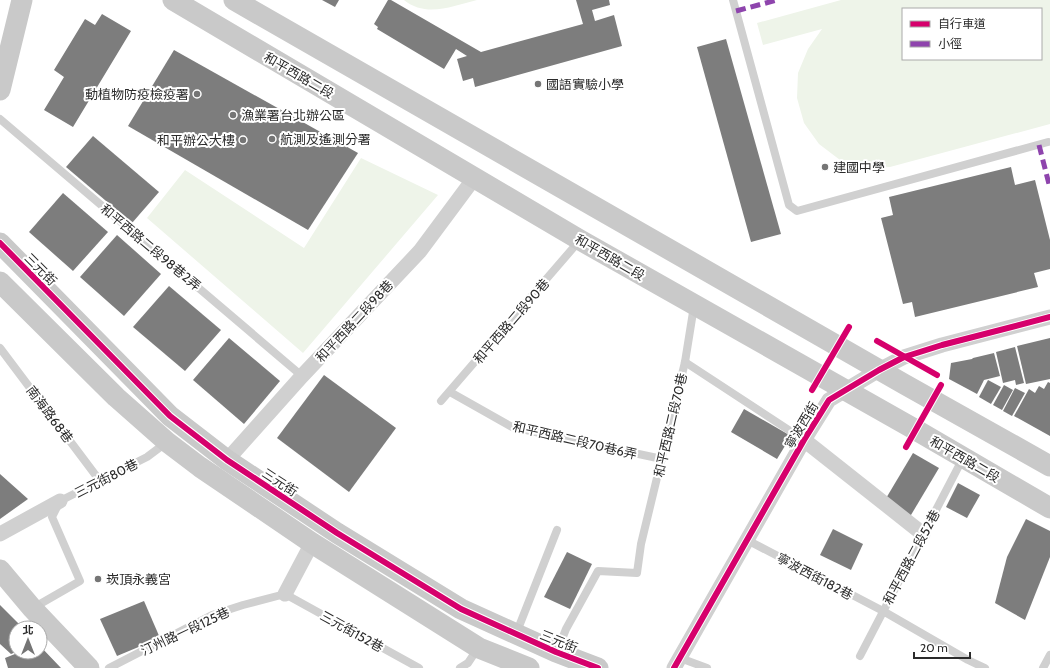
<svg xmlns="http://www.w3.org/2000/svg" width="1050" height="668" viewBox="0 0 1050 668" font-family="Cabin,'Noto Sans TC',sans-serif">
  <rect width="100%" height="100%" fill="#fff"/>
  <g fill="#eef4e9" fill-rule="evenodd">
    <path d="M 404,0 L 477,0 C 453,6 426,18 404,0 Z"/>
    <path d="M 841,0 L 1050,0 L 1050,124 L 890,167 L 864,168 L 840,160 L 819,144 L 804,123 L 797,98 L 798,73 L 808,49 L 822,29 L 763,45 L 757,23 ZM 903,9 L 1041,9 L 1041,59 L 903,59 Z"/>
    <polygon points="361,158 438,195 303,353 147,218 185,170 304,248"/>
  </g>
  <g fill="#7d7d7d">
    <polygon points="322,0 339,0 335,7"/>
    <polygon points="388,0 391,0 481,52 583,24 576,0 609,0 610,5 592,10 595,21 614,15 622,46 475,87 473,78 463,81 457,59 467,56 456,49 444,69 377,29 378,27 374,24"/>
    <polygon points="102,14 131,31 73,127 44,110 64,77 54,70 85,19 95,25"/>
    <polygon points="726,39 781,234 751,242 697,47"/>
    <polygon points="174,50 358,153 308,230 128,126"/>
    <polygon points="93,136 159,192 132,223 66,167"/>
    <polygon points="1011,167 1015,185 1035,180 1050,240 1050,269 1034,273 1038,287 915,317 912,302 903,304 881,218 893,215 889,197"/>
    <polygon points="63,193 108,232 73,271 29,232"/>
    <polygon points="117,235 161,274 124,316 80,277"/>
    <polygon points="169,286 221,330 185,371 133,327"/>
    <polygon points="229,338 280,381 244,424 193,380"/>
    <polygon points="1050,338 1050,379 1026,384 1017,346"/>
    <polygon points="1015,347 1024,383 1016,385 1015,380 1003,383 996,352"/>
    <polygon points="994,353 1000,376 984,380 977,394 949,379 951,363 972,359 973,358"/>
    <polygon points="324,375 396,428 349,492 277,438"/>
    <polygon points="988,380 1001,387 991,404 979,397"/>
    <polygon points="1048,382 1050,383 1050,436 1014,416 1029,389 1035,393 1039,386 1044,389"/>
    <polygon points="1004,385 1013,390 1002,410 993,405"/>
    <polygon points="1015,388 1025,393 1012,416 1003,411"/>
    <polygon points="744,409 791,436 777,459 731,432"/>
    <polygon points="913,453 939,468 908,520 882,505"/>
    <polygon points="0,474 28,499 0,519"/>
    <polygon points="958,483 980,495 967,518 946,507"/>
    <polygon points="1026,519 1050,531 1050,557 1025,620 995,603 1007,557"/>
    <polygon points="833,529 863,544 851,570 820,555"/>
    <polygon points="567,552 592,564 570,609 544,597"/>
    <polygon points="144,601 160,638 117,656 100,619"/>
    <polygon points="0,605 23,628 16,628 16,652 11,654 0,644"/>
    <polygon points="40,646 61,668 8,668 5,658 20,652 40,652"/>
  </g>
  <g fill="none" stroke-linecap="round" stroke-linejoin="round">
    <g stroke="#d0d0d0" stroke-width="8">
      <polyline points="733,0 789,205 797,211 1048,142"/>
      <polyline points="0,119 302,376"/>
      <polyline points="0,348 100,481"/>
      <polyline points="685,362 804,440"/>
      <polyline points="450,392 512,427 662,459"/>
      <polyline points="441,401 580,240"/>
      <polyline points="747,540 883,611 968,660 985,668"/>
      <polyline points="33,608 80,581 52,517 60,501 147,457 167,442"/>
      <polyline points="516,634 557,530"/>
      <polyline points="557,652 566,629 598,571 637,573 641,544 685,362 694,306"/>
      <polyline points="860,656 963,458"/>
      <polyline points="680,658 707,668"/>
      <polyline points="109,668 212,615 243,605 285,594 419,668"/>
      <polyline points="460,668 468,663 478,648"/>
      <polyline points="1043,668 1050,655"/>
    </g>
    <g stroke="#d0d0d0" stroke-width="15">
      <polyline points="804,440 923,534"/>
      <polyline points="227,460 302,376 420,251 475,177"/>
      <polyline points="0,534 60,501"/>
      <polyline points="285,594 312,543"/>
      <polyline points="674,668 804,440 829,400 879,370 904,357 942,345 1050,317"/>
    </g>
    <g stroke="#c9c9c9" stroke-width="21">
      <polyline points="173,0 580,240 916,430 1050,508"/>
      <polyline points="234,0 904,384 1050,466"/>
      <polyline points="0,90 22,0"/>
      <polyline points="0,243 170,416 227,460 337,533 461,609 556,652 598,668"/>
      <polyline points="0,282 116,397 167,442 200,467 312,543 479,648 529,668"/>
      <polyline points="0,570 32,608 89,668"/>
    </g>
    <g stroke="#8e44ad" stroke-width="5" stroke-dasharray="10 5" stroke-linecap="butt">
      <polyline points="736,11 777,0"/>
      <polyline points="1039,145 1050,188"/>
    </g>
    <defs>
      <g id="cycleway">
        <polyline points="0,243 170,416 227,460 337,533 461,609 556,652 598,668"/>
        <polyline points="877,341 937,375"/>
        <polyline points="812,390 849,327"/>
        <polyline points="906,447 941,385"/>
        <polyline points="674,668 804,440 829,400 879,370 904,357 942,345 1050,317"/>
      </g>
    </defs>
    <use href="#cycleway" stroke="#fff" stroke-width="8"/>
    <use href="#cycleway" stroke="#d6006c" stroke-width="6"/>
  </g>
  <g fill="#757575" stroke="#fff" stroke-width="1.5">
    <circle cx="538" cy="84" r="4"/>
    <circle cx="197" cy="94" r="4"/>
    <circle cx="233" cy="115" r="4"/>
    <circle cx="272" cy="139" r="4"/>
    <circle cx="243" cy="140" r="4"/>
    <circle cx="825" cy="167" r="4"/>
    <circle cx="98" cy="579" r="4"/>
  </g>
  <g text-anchor="middle" stroke-width="4" stroke-linejoin="round" paint-order="stroke">
    <g font-size="13" fill="#2b2b2b" stroke="#fff">
      <text transform="translate(299 75) rotate(30)" y="5">和平西路二段</text>
      <text transform="translate(151 247) rotate(40)" y="5">和平西路二段98巷2弄</text>
      <text transform="translate(610 257) rotate(30)" y="5">和平西路二段</text>
      <text transform="translate(41 269) rotate(45)" y="5">三元街</text>
      <text transform="translate(354 321) rotate(-47)" y="5">和平西路二段98巷</text>
      <text transform="translate(511 321) rotate(-49)" y="5">和平西路二段90巷</text>
      <text transform="translate(50 414) rotate(53)" y="5">南海路68巷</text>
      <text transform="translate(670 425) rotate(-77)" y="5">和平西路二段70巷</text>
      <text transform="translate(801 425) rotate(-59)" y="5">寧波西街</text>
      <text transform="translate(575 440) rotate(13)" y="5">和平西路二段70巷6弄</text>
      <text transform="translate(965 459) rotate(30)" y="5">和平西路二段</text>
      <text transform="translate(106 478) rotate(-27)" y="5">三元街80巷</text>
      <text transform="translate(280 482) rotate(33)" y="5">三元街</text>
      <text transform="translate(911 557) rotate(-62)" y="5">和平西路二段52巷</text>
      <text transform="translate(815 576) rotate(28)" y="5">寧波西街182巷</text>
      <text transform="translate(185 631) rotate(-25)" y="5">汀州路一段125巷</text>
      <text transform="translate(352 631) rotate(29)" y="5">三元街152巷</text>
      <text transform="translate(559 641) rotate(22)" y="5">三元街</text>
    </g>
    <g font-size="13" fill="#2b2b2b" stroke="#fff" text-anchor="start">
      <text x="546" y="89">國語實驗小學</text>
      <text x="189" y="99" text-anchor="end">動植物防疫檢疫署</text>
      <text x="241" y="120">漁業署台北辦公區</text>
      <text x="280" y="144">航測及遙測分署</text>
      <text x="235" y="145" text-anchor="end">和平辦公大樓</text>
      <text x="833" y="172">建國中學</text>
      <text x="106" y="584">崁頂永義宮</text>
    </g>
  </g>
  <rect x="902" y="8" width="140" height="52" fill="#ffffff" stroke="#aaaaaa"/>
  <rect x="910" y="21" width="20" height="6" fill="#d6006c" stroke="#aaaaaa"/>
  <text x="938" y="28" font-size="12" fill="#2b2b2b">自行車道</text>
  <rect x="910" y="41" width="20" height="6" fill="#8e44ad" stroke="#aaaaaa"/>
  <text x="938" y="48" font-size="12" fill="#2b2b2b">小徑</text>
  <g transform="translate(28 640)"><circle r="19" fill="#ffffff" stroke="#aaaaaa"/>
  <path d="M0-3L7 15L0 10L-7 15Z" fill="#757575"/>
  <text y="-6" font-size="11" font-weight="bold" text-anchor="middle" fill="#2b2b2b">北</text>
  </g>
  <path d="M914 652v6h56v-6" fill="none" stroke="#2b2b2b" stroke-width="2"/>
  <text x="920" y="652" font-size="12" fill="#2b2b2b" stroke="#ffffff" stroke-width="3" paint-order="stroke">20 m</text>
</svg>
